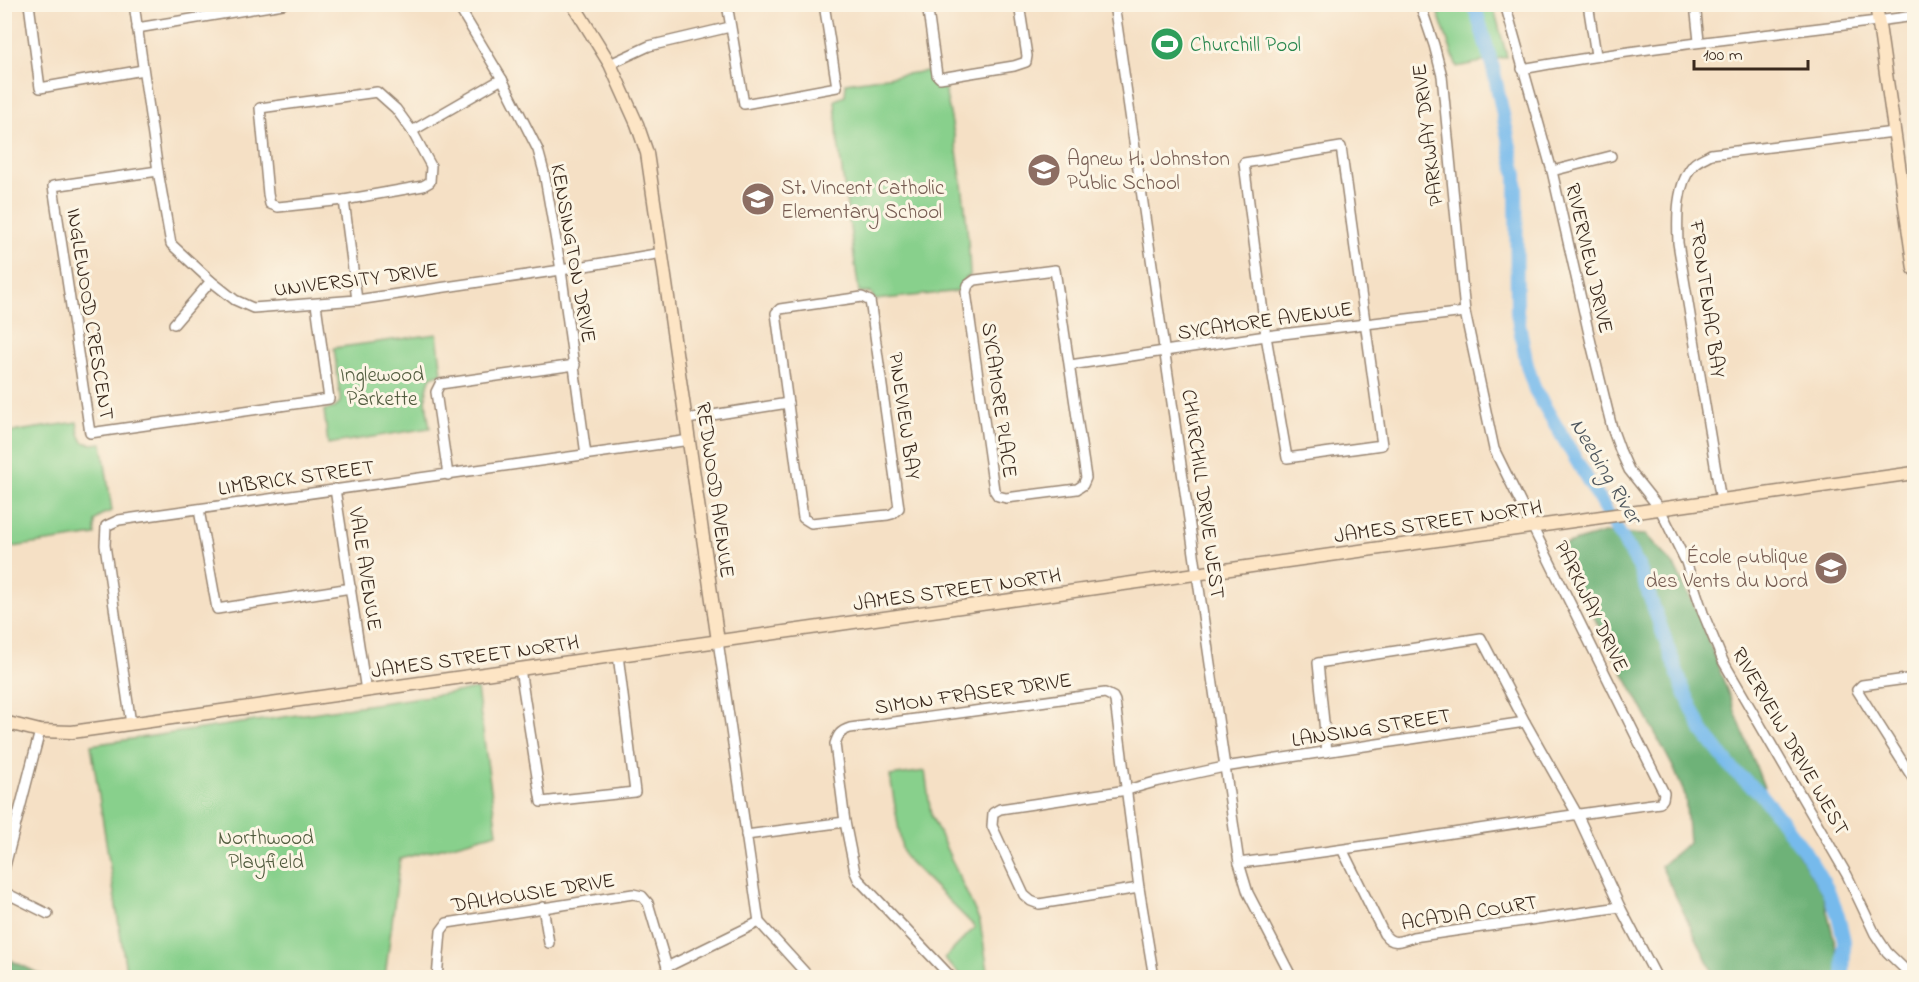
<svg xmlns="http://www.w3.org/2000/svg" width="1919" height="982" viewBox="0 0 1919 982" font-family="'Indie Flower',sans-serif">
  <rect width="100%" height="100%" fill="#fcf5e5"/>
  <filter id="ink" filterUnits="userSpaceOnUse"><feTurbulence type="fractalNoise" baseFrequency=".0167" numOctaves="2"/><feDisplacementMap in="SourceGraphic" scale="12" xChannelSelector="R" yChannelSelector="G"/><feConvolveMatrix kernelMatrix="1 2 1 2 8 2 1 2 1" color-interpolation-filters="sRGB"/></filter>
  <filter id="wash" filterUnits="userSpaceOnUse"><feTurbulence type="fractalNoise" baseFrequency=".008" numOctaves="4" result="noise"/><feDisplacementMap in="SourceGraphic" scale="24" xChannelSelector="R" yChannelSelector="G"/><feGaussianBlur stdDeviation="1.35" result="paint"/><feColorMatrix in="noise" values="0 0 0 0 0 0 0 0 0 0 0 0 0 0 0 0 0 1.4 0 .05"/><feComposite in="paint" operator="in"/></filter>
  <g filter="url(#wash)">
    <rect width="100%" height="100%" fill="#f5e0c5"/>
    <g fill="#88d08c" stroke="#627d55" stroke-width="1.5">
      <polygon points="1435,5 1493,5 1507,57 1457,67"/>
      <path d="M 927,71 L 933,86 L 944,85 C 958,148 968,212 970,276 L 964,279 L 960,291 L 875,300 L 871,293 L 859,292 L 838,142 L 835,100 L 845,96 L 846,83 Z"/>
      <path d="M 437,334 L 442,373 L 431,377 C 423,394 427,410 430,428 L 328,444 L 324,410 L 335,408 L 340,402 L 340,397 L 334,348 Z"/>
      <polygon points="77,422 79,434 83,442 91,444 102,443 112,511 101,515 95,521 95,535 6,548 4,531 5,433"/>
      <polygon points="477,689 497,833 400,859 385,977 127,977 91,745"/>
      <polygon points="925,771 931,815 980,922 989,977 963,977 944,959 975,927 905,857 902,849 890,776"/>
    </g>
    <g fill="#6eb278" stroke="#546e4b" stroke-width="1.5">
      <polygon points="1604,533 1646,535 1675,567 1699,616 1774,814 1823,894 1843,977 1715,977 1661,866 1689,842 1685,795 1674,769 1557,547"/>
      <polygon points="4,957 46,977 5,977"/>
    </g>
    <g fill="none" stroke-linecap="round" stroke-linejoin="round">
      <polyline stroke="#76baec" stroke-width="14" points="1474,4 1493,68 1516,175 1517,313 1527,365 1535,390 1639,567 1682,686 1703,732 1735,772 1760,793 1804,850 1828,890 1838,915 1844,941 1843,978"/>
    </g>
  </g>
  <g filter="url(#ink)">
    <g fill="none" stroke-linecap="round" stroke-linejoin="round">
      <defs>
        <g id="street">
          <polyline points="29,4 40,88 143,70"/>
          <polyline points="134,4 158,171 171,244 211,281 235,300 253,308 357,300 561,270 662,253"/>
          <polyline points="457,4 502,79 538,150 544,172 561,270 586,455"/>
          <polyline points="727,4 744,104 837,87 824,4"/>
          <polyline points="927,4 937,75 940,78 1014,66 1026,62 1027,56 1019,4"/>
          <polyline points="1114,4 1239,863 1248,893 1292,978"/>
          <polyline points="1505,4 1552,171 1591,343 1612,428 1620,450 1629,470 1660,509 1686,562 1703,613 1723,661 1847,875 1875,934 1887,952 1914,978"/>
          <polyline points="1588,4 1596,55"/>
          <polyline points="1695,4 1699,41"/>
          <polyline points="137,28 283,4"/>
          <polyline points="610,64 649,46 730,27"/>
          <path d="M 1522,69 C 1652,45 1784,34 1914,16"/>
          <polygon points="377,92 396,109 412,131 431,166 430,182 423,186 344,200 278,207 270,204 268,194 260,108"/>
          <polyline points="412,131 502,79"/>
          <polygon points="1341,147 1382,445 1287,458 1266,336 1244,163"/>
          <polyline points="158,171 53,186 90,433 329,399 316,304"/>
          <polyline points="1552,171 1611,156"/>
          <polyline points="344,200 357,300"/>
          <polygon points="1055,270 1086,478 1083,485 1077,489 1006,498 998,496 994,490 966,292 968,285 975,280"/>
          <polygon points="862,297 870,301 871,307 899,508 892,514 888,515 811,523 803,518 776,313 780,309"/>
          <polyline points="174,324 211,281"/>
          <polyline points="1070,365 1266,336 1465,312"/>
          <polyline points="687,419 788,403"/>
          <polyline points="448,475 436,392 440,384 575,365"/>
          <polyline points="335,489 366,691"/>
          <path d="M 1721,501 L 1678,243 C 1677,218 1676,184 1694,164 C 1698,160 1706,157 1711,154 L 1894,132"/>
          <polyline points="199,510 217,609 351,588"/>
          <polyline points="718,641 759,922 810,978"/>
          <polyline points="520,669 541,802 635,792 618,655"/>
          <polyline points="1914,678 1862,685 1857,690 1914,780"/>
          <polyline points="131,724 105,545 106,526 119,520 690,440"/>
          <polyline points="1327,752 1318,663 1481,638 1525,722 1577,814 1620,907 1657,978"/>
          <polyline points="746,835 845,822"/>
          <path d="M 1343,851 L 1384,934 C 1393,946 1401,941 1413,937 L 1620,907"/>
          <path d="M 1239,863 C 1380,846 1519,821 1660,803 L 1663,799 L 1664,793 L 1494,449 L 1465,312 L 1442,76 L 1434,45 L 1420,4"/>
          <polyline points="4,870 40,731"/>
          <polyline points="1139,888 1039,904 1031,901 1024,895 992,826 993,813 1000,809 1127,790 1155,782 1224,767 1525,722"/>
          <polyline points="4,892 48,914"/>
          <polyline points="543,907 549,943"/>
          <polyline points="667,967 759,922"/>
          <polyline points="437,978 441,931 447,923 633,894 642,896 648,903 667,967 665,978"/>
          <path d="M 952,978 L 858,879 L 855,872 L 845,822 L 835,744 C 838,735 840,731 850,728 L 1105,693 L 1113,697 L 1115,701 L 1139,888 L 1153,972 L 1152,978"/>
        </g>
        <g id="secondary">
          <polyline points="573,4 610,64 637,124 647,153 718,641"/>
          <polyline points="1876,4 1914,269"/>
          <polyline points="4,722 40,731 72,732 1914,473"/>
        </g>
      </defs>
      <use href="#street" stroke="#988572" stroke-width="12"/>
      <use href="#secondary" stroke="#988572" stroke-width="15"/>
      <use href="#street" stroke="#fff" stroke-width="9"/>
      <use href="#secondary" stroke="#fde5c5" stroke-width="12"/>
    </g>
  </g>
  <defs>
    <symbol id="stadium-disc" viewBox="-11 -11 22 22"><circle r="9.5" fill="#2e9e5b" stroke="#fcf5e5"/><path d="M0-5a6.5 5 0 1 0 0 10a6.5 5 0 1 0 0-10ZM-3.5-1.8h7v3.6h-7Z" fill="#fff"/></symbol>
    <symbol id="school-disc" viewBox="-11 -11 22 22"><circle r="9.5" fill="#8d6e63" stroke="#fcf5e5"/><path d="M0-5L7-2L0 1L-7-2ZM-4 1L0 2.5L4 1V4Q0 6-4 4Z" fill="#fff"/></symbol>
  </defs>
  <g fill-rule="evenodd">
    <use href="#stadium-disc" x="1148" y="25" width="38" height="38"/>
    <use href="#school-disc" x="1025" y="151" width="38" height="38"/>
    <use href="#school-disc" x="739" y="180" width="38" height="38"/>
    <use href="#school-disc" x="1812" y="549" width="38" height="38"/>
  </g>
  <g text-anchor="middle" stroke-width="6" stroke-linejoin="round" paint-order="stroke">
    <g font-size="21" fill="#27864d" stroke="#fcf5e5" text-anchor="start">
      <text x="1190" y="51">Churchill Pool</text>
    </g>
    <g font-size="21" fill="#3b2a1e" stroke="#fcf5e5">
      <text transform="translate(1427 135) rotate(-97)" y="7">PARKWAY DRIVE</text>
      <text transform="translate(574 253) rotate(80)" y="7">KENSINGTON DRIVE</text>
      <text transform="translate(1590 258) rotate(77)" y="7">RIVERVIEW DRIVE</text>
      <text transform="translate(356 279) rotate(-7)" y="7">UNIVERSITY DRIVE</text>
      <text transform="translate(1708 299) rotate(82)" y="7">FRONTENAC BAY</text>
      <text transform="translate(91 314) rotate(81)" y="7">INGLEWOOD CRESCENT</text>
      <text transform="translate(1265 320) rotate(-8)" y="7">SYCAMORE AVENUE</text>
      <text transform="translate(1000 400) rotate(82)" y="7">SYCAMORE PLACE</text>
      <text transform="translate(905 416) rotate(82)" y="7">PINEVIEW BAY</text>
      <text transform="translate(296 477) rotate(-8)" y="7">LIMBRICK STREET</text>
      <text transform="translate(716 490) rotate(82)" y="7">REDWOOD AVENUE</text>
      <text transform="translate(1204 494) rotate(82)" y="7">CHURCHILL DRIVE WEST</text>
      <text transform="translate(1438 521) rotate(-8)" y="7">JAMES STREET NORTH</text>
      <text transform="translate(366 569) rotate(81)" y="7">VALE AVENUE</text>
      <text transform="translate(957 589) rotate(-8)" y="7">JAMES STREET NORTH</text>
      <text transform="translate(1592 606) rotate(64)" y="7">PARKWAY DRIVE</text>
      <text transform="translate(475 656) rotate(-8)" y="7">JAMES STREET NORTH</text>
      <text transform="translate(973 693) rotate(-8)" y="7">SIMON FRASER DRIVE</text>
      <text transform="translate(1371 727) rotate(-9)" y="7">LANSING STREET</text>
      <text transform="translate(1791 741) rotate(60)" y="7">RIVERVEIW DRIVE WEST</text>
      <text transform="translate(533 892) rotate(-9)" y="7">DALHOUSIE DRIVE</text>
      <text transform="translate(1469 912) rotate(-9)" y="7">ACADIA COURT</text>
    </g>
    <g font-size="21" fill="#785e54" stroke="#fcf5e5" text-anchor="start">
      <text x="1067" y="165">Agnew H. Johnston<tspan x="1067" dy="24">Public School</tspan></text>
      <text x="781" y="194">St. Vincent Catholic<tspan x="781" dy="24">Elementary School</tspan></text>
      <text x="1808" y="563" text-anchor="end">École publique<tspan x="1808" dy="24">des Vents du Nord</tspan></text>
    </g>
    <g font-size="21" fill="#525c3f" stroke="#fcf5e5">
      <text x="382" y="381">Inglewood<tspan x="382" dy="24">Parkette</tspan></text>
      <text x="266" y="844">Northwood<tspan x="266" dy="24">Playfield</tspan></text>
    </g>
    <g font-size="22" font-style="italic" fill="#4d555c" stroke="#fcf5e5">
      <text transform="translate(1607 470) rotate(59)" y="8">Neebing River</text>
    </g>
  </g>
  <rect width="1919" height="982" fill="none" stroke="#fcf5e5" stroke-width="24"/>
  <path d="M1694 60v9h114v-9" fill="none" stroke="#3b2a1e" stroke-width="3"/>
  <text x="1703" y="60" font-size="18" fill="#3b2a1e" stroke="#fcf5e5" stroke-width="4.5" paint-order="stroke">100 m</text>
</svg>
